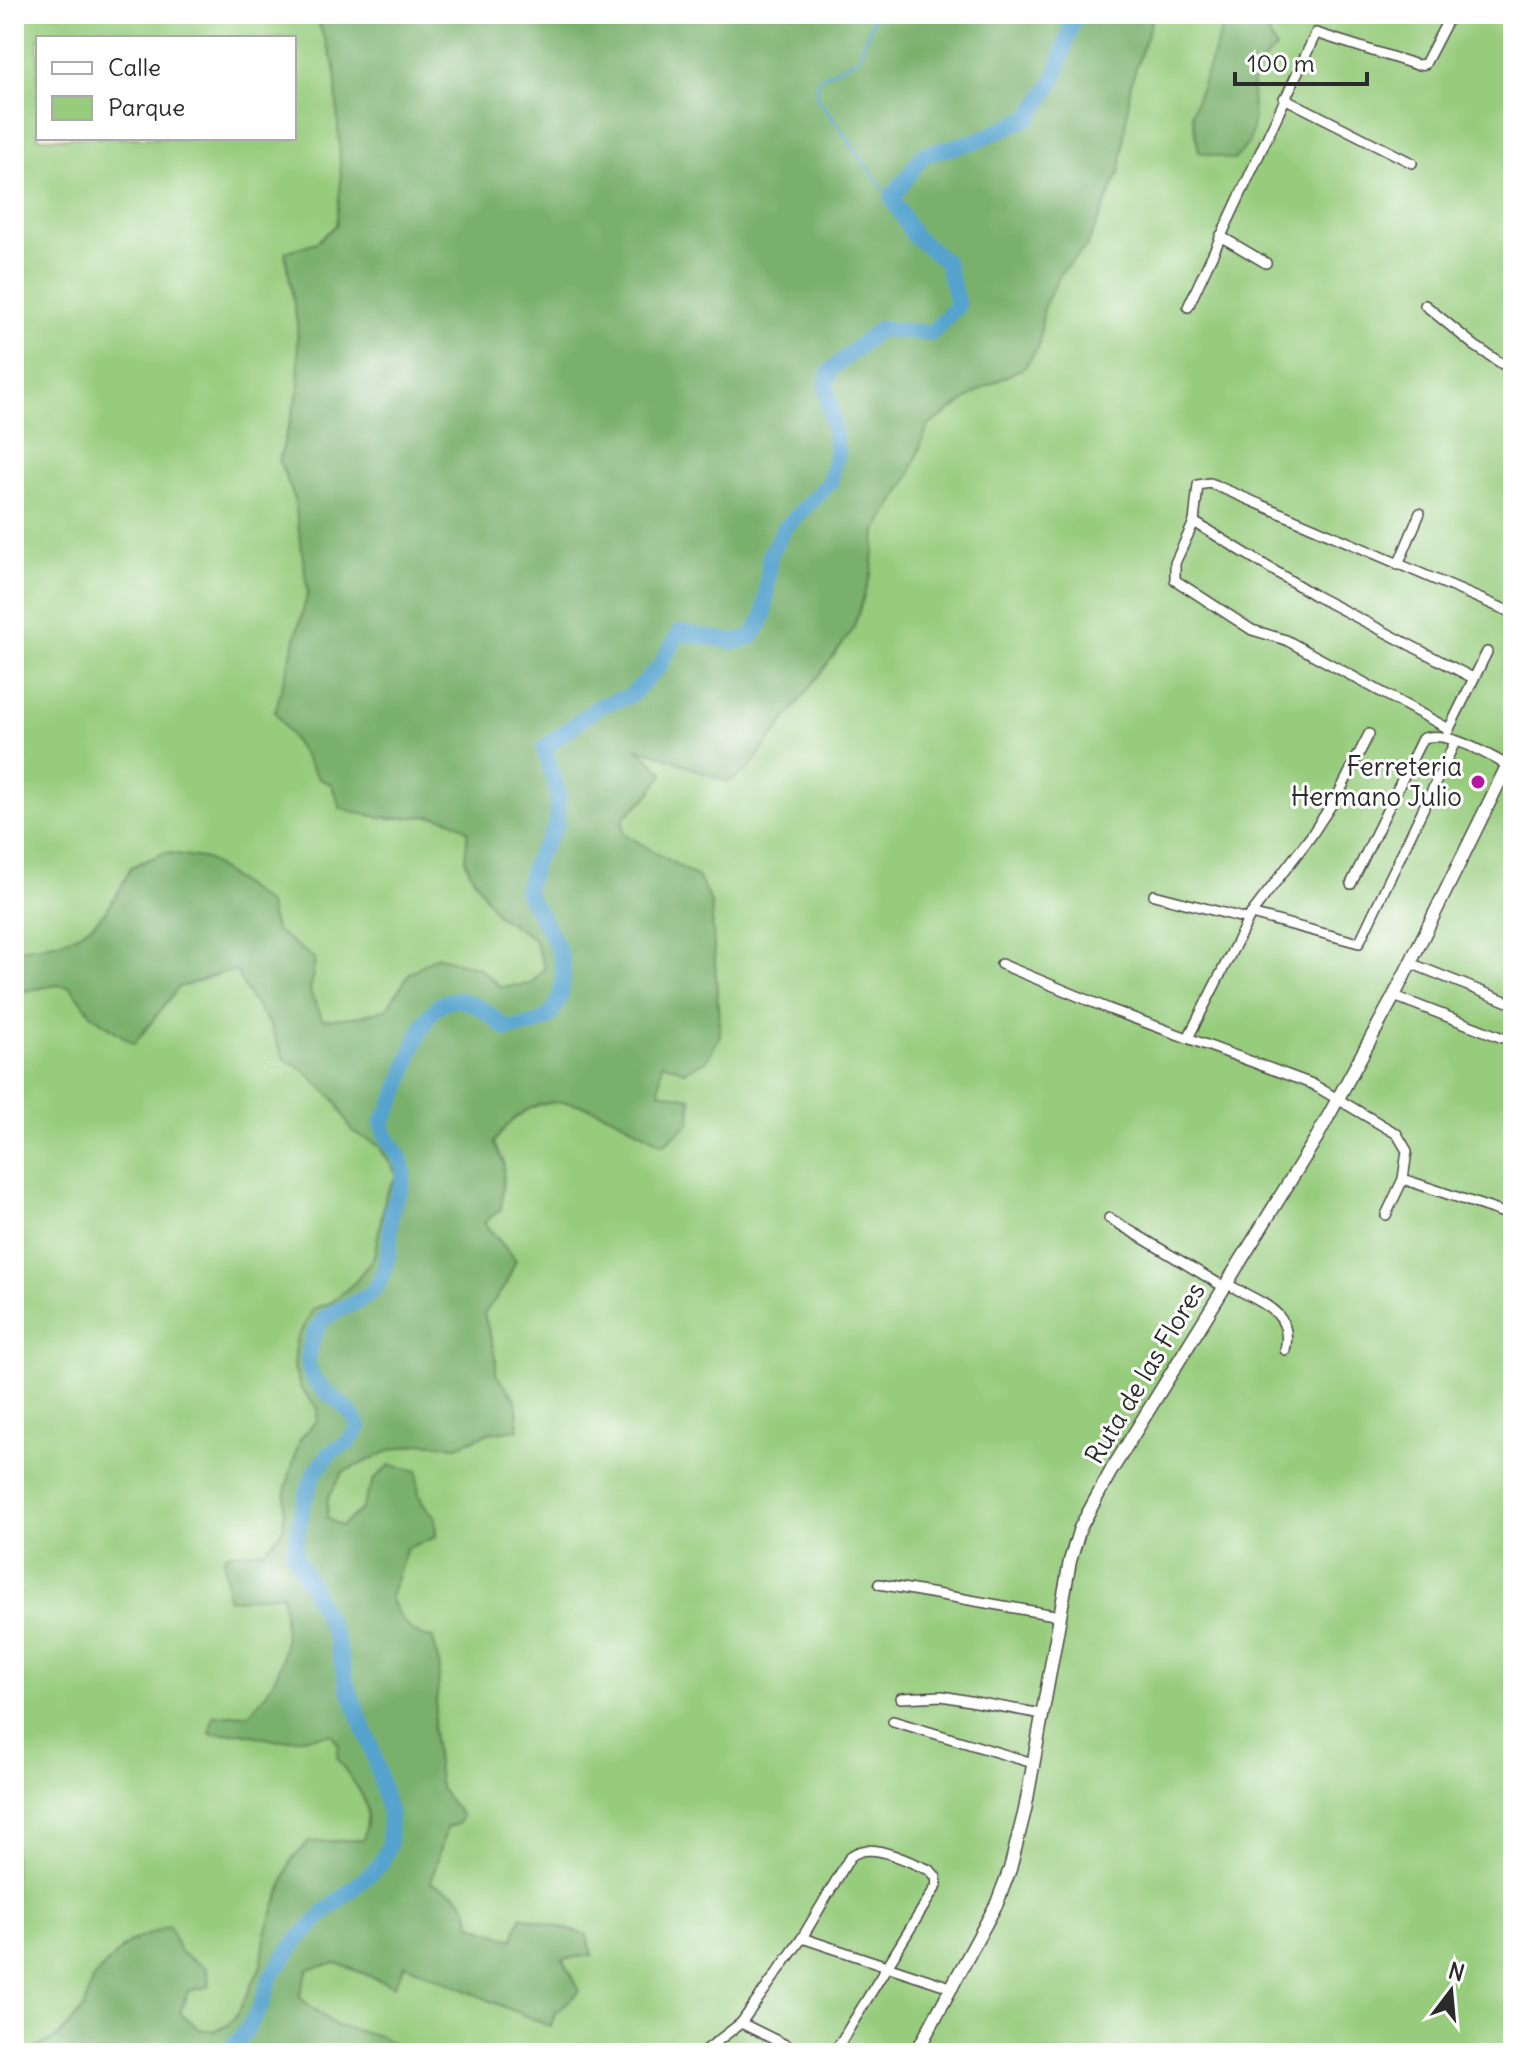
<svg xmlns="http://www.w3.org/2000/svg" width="1527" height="2067" viewBox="0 0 1527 2067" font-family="Delius,sans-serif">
  <rect width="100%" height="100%" fill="#fff"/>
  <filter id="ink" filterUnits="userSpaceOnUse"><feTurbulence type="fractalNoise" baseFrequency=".0125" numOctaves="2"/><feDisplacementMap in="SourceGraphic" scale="16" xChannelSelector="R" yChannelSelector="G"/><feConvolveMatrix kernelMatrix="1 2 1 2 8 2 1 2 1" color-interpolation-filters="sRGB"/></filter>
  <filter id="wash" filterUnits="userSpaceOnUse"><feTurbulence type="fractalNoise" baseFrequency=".006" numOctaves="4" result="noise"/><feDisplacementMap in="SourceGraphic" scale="32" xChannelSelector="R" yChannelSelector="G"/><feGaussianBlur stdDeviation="1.8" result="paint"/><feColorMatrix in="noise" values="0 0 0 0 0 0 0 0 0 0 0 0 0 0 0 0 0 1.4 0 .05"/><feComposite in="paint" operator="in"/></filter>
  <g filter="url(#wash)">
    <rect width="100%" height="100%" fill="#f6e4ce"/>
    <path fill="#97cc7d" stroke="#617c54" stroke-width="2" fill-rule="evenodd" d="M 14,14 L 1513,14 L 1513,2053 L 14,2053 ZM 38,38 L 294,38 L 294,138 L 38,138 Z"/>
    <g fill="#79b06c" stroke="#526e4c" stroke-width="2">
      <path d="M 315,14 L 1154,14 L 1131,83 L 1120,171 L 1087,246 L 1061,273 L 1044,306 L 1039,346 L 1025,367 L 983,388 L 928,426 L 909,477 L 876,532 L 872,571 L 853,630 L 747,771 L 728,782 C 697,772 669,755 637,748 L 664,773 L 647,797 L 623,818 L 623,833 L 699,878 L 711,903 L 720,1036 L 706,1061 L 685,1071 L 662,1063 L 659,1092 L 691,1098 L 690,1123 L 663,1145 C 605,1111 541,1069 494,1143 L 504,1163 L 501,1209 L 484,1223 L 516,1260 L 505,1286 L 484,1314 L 496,1357 L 496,1374 L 516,1400 L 519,1429 L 489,1433 L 457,1446 L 423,1443 L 391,1450 L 343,1472 L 328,1498 L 327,1518 L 341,1526 L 361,1510 L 374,1479 L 390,1465 L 418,1471 C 417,1491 418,1503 435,1517 L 436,1537 L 407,1548 L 390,1597 C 398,1618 410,1636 433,1638 L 440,1669 L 433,1730 L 440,1788 L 462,1816 L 458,1824 L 447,1827 L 431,1883 C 458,1894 466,1896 472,1925 L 513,1940 L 521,1916 L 587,1935 L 593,1955 L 563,1959 L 580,1991 L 555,2013 L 551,2027 L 405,1964 L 394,1986 L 337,1963 L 308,1969 L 299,1997 L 336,2026 L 381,2036 L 398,2048 L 416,2053 L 280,2050 L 278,2053 L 26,2053 L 58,2037 L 84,2008 L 93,1978 L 129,1942 L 169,1926 L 180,1952 L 206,1968 L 210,1986 L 188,1991 L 180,2013 L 199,2029 L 215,2031 L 228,2025 L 239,2011 L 261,1966 L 266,1933 L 291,1861 L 308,1842 L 363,1840 C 376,1799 357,1790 337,1758 L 339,1745 L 331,1734 L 279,1741 L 242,1733 L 210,1734 L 213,1716 L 249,1714 C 287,1673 288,1648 282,1594 L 228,1600 L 224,1554 L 265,1550 L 283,1529 L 286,1488 L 300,1439 L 317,1420 L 318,1409 L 301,1389 L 294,1368 L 296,1340 L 313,1309 L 332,1302 L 355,1282 L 374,1256 L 386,1194 L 397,1175 L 379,1146 L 352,1131 L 336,1101 L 305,1071 L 284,1059 L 270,1025 L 249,996 L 236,971 C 215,972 200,983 179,987 L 134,1044 L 93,1016 L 70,987 L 56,985 L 14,993 L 14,951 C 25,947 34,947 45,945 C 94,936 112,908 131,867 L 166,852 L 207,859 L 268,904 L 275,930 L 315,959 L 310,992 L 323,1020 L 362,1016 L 387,1008 L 410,973 L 437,956 L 479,968 L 501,987 L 530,984 L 545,968 L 533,938 L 496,914 L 470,872 L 465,859 L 468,831 C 442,809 422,818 391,818 C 375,818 356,812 341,809 L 331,784 L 319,779 L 275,712 L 308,592 L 294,497 L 279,461 L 299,389 L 297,323 L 285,252 L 317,242 L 336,225 L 341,181 L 335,67 Z"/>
      <path d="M 1219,14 L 1267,14 L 1265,25 L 1276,49 C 1234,80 1263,105 1249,141 C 1247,147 1238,155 1234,160 L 1199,152 L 1192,113 L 1221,32 Z"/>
    </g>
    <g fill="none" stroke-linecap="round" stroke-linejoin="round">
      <path stroke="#54a3ce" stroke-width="3" d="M 875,14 L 859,57 L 819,79 L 816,97 C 846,131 862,166 892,198"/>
      <path stroke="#54a3ce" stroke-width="16" d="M 228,2053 L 246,2031 L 261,2006 L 271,1976 L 295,1943 L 323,1914 L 380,1865 L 389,1845 L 390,1815 L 370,1743 L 348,1688 L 335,1636 L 294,1553 L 302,1509 L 314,1474 L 331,1452 L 349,1442 L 359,1427 C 347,1399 321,1396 311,1374 C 306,1365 308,1354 311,1344 C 321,1302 353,1314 376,1287 C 381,1281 385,1267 387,1259 C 392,1244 389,1226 392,1210 C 396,1195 408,1180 402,1164 C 396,1145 386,1145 382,1121 C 417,1078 416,940 506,1029 C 535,1024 553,1025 561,992 C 571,951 544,927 526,891 L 534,863 L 556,826 L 558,793 L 544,748 L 599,706 L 630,696 L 659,667 L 680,632 L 734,642 L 752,637 L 764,616 L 770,555 L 784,529 L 830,482 L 837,450 L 826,383 L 831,370 L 879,329 L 932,333 L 958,305 L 946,262 L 913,235 L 892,198 L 923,155 L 976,141 L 1030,117 L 1054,81 L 1075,14"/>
    </g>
  </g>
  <g filter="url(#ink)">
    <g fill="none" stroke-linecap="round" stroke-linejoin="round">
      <defs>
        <g id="street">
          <polyline points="1284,98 1412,163"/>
          <polyline points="1220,236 1266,263"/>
          <polyline points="1425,305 1475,346 1513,371"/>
          <polyline points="1188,307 1316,33 1417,65 1425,64 1451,14"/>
          <polyline points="1194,522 1314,595 1473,678"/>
          <polyline points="1398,565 1420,513"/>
          <polyline points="1449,729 1286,640 1252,630 1175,580 1175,563 1194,522 1198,485 1210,483 1513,613"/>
          <polyline points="1448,731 1487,652"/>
          <path d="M 1351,884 L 1422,739 C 1446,728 1491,757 1513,768"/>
          <polyline points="1154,895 1247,919"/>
          <polyline points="1251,914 1311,836 1339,793 1369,734"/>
          <polyline points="1410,963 1513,1004"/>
          <polyline points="1001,964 1109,1009 1312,1084 1397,1134 1407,1151 1403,1179 1386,1215"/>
          <polyline points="1394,996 1513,1042"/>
          <polyline points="1188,1038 1251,914 1359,943 1455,742"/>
          <polyline points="1403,1179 1513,1216"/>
          <polyline points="1109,1218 1224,1287"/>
          <path d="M 1226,1283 C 1256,1302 1295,1309 1285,1350"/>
          <polyline points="879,1584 1060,1616"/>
          <polyline points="901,1698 942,1696 1042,1714"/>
          <polyline points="893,1721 1033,1763"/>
          <polyline points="802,1938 953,1988"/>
          <polyline points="702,2053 741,2023"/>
          <path d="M 802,2053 L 741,2023 L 802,1938 L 850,1857 C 871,1839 907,1862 930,1870 L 936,1877 L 937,1885 L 834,2053"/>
        </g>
        <polyline id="secondary" points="916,2053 997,1903 1010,1869 1025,1810 1070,1561 1080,1528 1111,1471 1317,1137 1394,996 1513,754"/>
      </defs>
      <use href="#street" stroke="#494743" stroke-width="12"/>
      <use href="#secondary" stroke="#494743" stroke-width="15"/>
      <use href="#street" stroke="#fff" stroke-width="9"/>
      <use href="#secondary" stroke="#fff" stroke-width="12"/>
    </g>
  </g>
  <circle fill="#b5179e" stroke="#fff" stroke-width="3" cx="1478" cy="782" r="8"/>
  <g text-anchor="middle" stroke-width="6" stroke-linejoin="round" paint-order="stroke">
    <g font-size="26" fill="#2b2b2b" stroke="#fff" text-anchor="end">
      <text x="1462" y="776">Ferreteria<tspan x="1462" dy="30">Hermano Julio</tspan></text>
    </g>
    <g font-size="26" fill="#2b2b2b" stroke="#fff">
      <text transform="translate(1145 1373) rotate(-59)" y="9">Ruta de las Flores</text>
    </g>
  </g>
  <rect width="1527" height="2067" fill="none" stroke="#fff" stroke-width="48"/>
  <rect x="36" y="36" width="260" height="104" fill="#ffffff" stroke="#aaaaaa" stroke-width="2"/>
  <rect x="52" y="62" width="40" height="12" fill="#ffffff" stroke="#aaaaaa" stroke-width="2"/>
  <text x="108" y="76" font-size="24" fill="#2b2b2b">Calle</text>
  <rect x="52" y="96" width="40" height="24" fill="#97cc7d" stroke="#aaaaaa" stroke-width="2"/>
  <text x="108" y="116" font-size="24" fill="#2b2b2b">Parque</text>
  <g transform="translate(1451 1991) rotate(16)" stroke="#ffffff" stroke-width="6" paint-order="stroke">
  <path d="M0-6L14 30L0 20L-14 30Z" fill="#2b2b2b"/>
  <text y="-12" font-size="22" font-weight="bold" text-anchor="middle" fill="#2b2b2b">N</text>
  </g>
  <path d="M1235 72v12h132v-12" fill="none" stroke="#2b2b2b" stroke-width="4"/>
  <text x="1247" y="72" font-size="24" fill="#2b2b2b" stroke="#ffffff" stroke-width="6" paint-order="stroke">100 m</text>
</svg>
